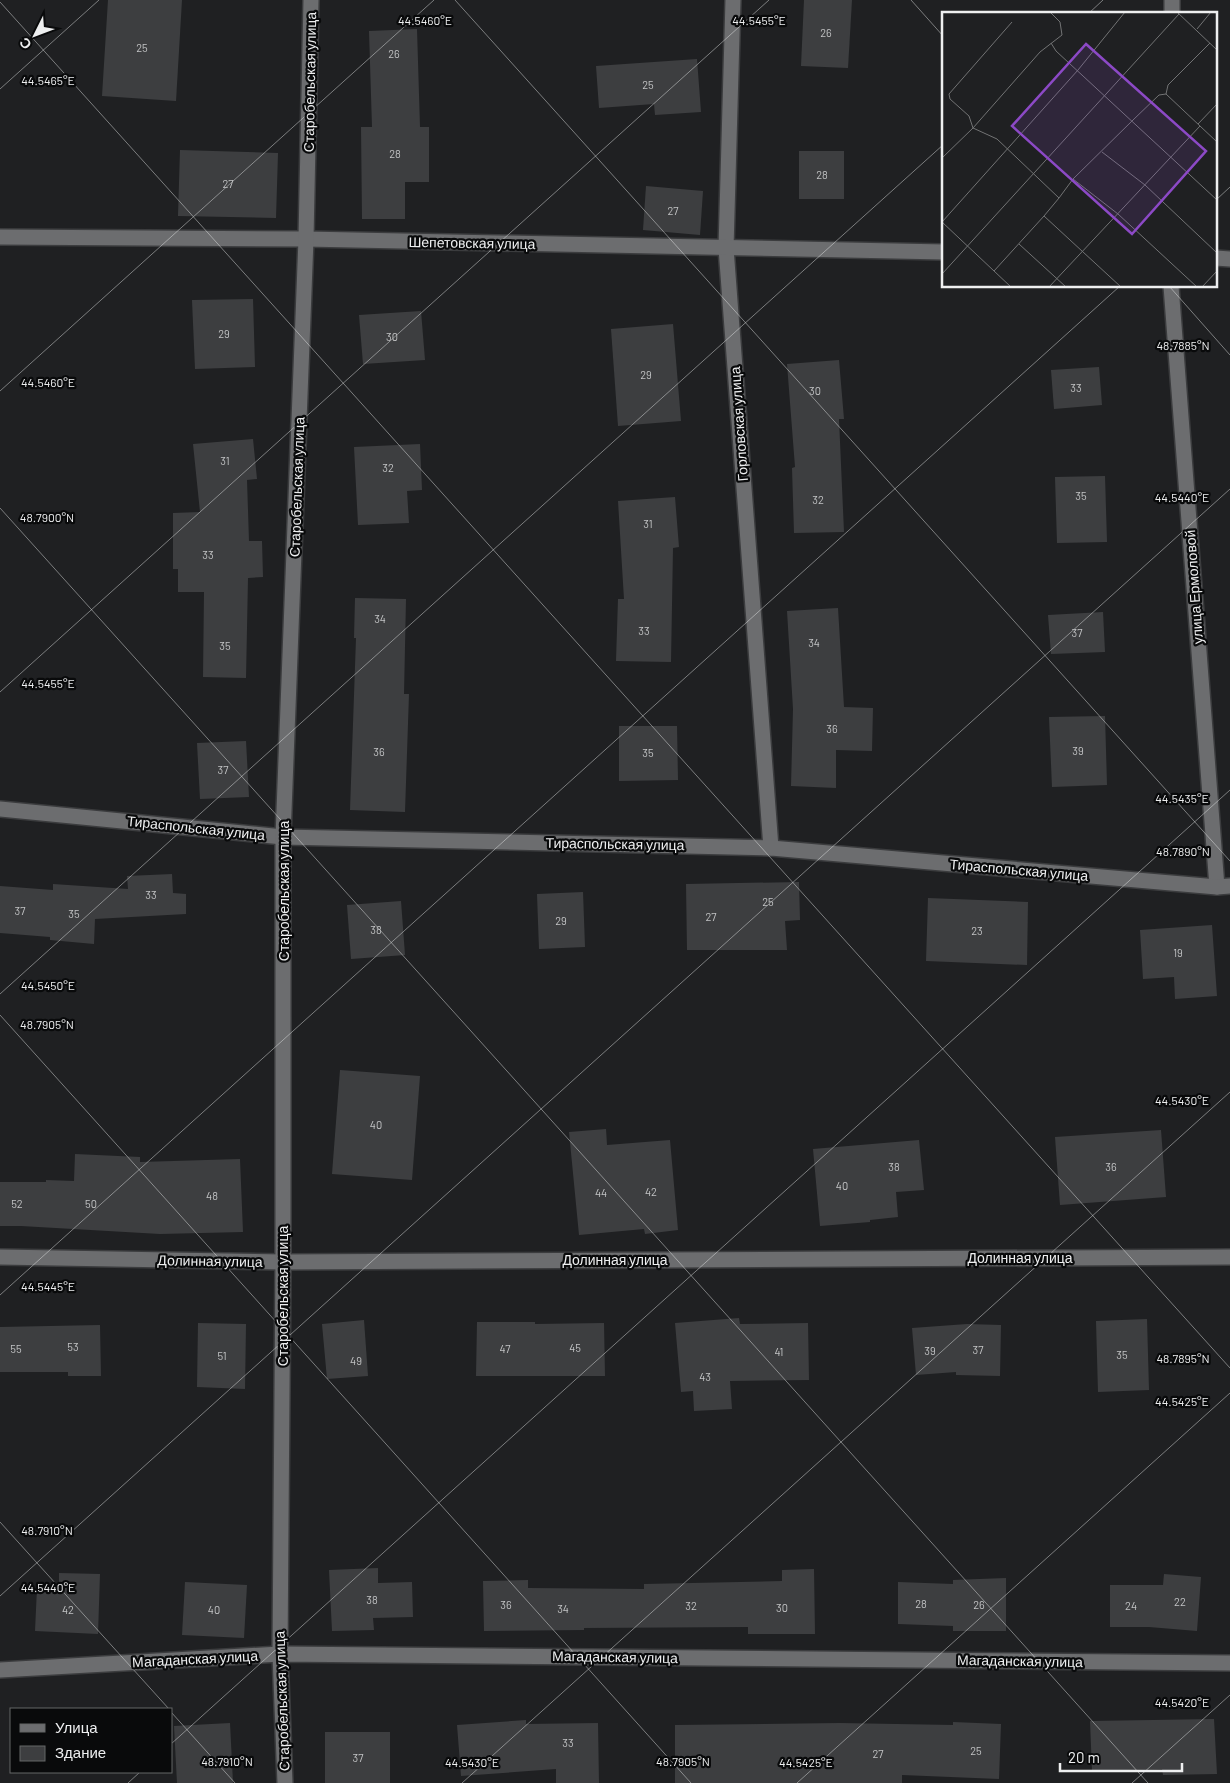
<svg xmlns="http://www.w3.org/2000/svg" width="1230" height="1783" viewBox="0 0 1230 1783" font-family="Barlow,sans-serif">
  <rect width="100%" height="100%" fill="#1f2022"/>
  <g fill="#3d3e40">
    <polygon points="108,0 182,0 176,101 102,96"/>
    <polygon points="804,0 852,0 848,68 801,66"/>
    <polygon points="417,29 420,127 429,127 429,182 405,182 405,219 362,219 361,127 372,127 369,31"/>
    <polygon points="697,59 701,112 655,115 654,104 599,108 596,66"/>
    <polygon points="180,150 278,153 276,218 178,216"/>
    <rect x="799" y="151" width="45" height="48"/>
    <polygon points="646,186 703,191 700,235 643,230"/>
    <polygon points="253,299 255,367 195,369 192,300"/>
    <polygon points="421,311 425,360 363,364 359,315"/>
    <polygon points="673,324 681,421 618,426 611,329"/>
    <polygon points="839,360 844,419 839,419 844,532 794,533 792,468 795,467 787,364"/>
    <polygon points="1099,367 1102,405 1054,409 1051,370"/>
    <polygon points="253,439 257,479 247,480 249,541 262,541 263,577 248,578 246,678 203,677 204,592 178,592 178,569 173,569 173,513 200,512 193,444"/>
    <polygon points="420,444 422,490 407,491 409,523 358,525 354,447"/>
    <polygon points="1105,476 1107,542 1057,543 1055,477"/>
    <polygon points="675,497 679,547 673,548 671,662 616,661 618,599 624,599 618,501"/>
    <polygon points="355,598 406,599 404,694 409,694 405,812 350,810 356,638 354,638"/>
    <polygon points="838,608 844,707 873,708 872,751 836,750 836,788 791,786 793,709 787,611"/>
    <polygon points="1103,612 1105,652 1051,654 1048,615"/>
    <polygon points="1105,716 1107,785 1052,787 1049,717"/>
    <polygon points="619,726 677,726 678,780 619,781"/>
    <polygon points="246,741 249,797 200,799 197,743"/>
    <polygon points="172,874 173,893 186,894 186,914 95,919 94,944 50,940 50,937 0,933 0,886 53,890 53,884 128,889 127,876"/>
    <polygon points="799,882 800,920 785,921 787,950 687,950 686,884"/>
    <polygon points="583,892 585,947 539,949 537,894"/>
    <polygon points="928,898 1028,902 1027,965 926,961"/>
    <polygon points="401,901 405,955 351,959 347,905"/>
    <polygon points="1212,925 1217,996 1175,999 1174,977 1143,979 1140,930"/>
    <polygon points="340,1070 420,1076 412,1180 332,1174"/>
    <polygon points="606,1129 607,1145 670,1140 678,1230 645,1234 644,1229 579,1235 569,1132"/>
    <polygon points="1161,1130 1166,1197 1060,1205 1055,1137"/>
    <polygon points="919,1140 924,1190 896,1192 898,1217 870,1220 870,1222 820,1226 813,1149"/>
    <polygon points="75,1154 140,1157 140,1162 240,1159 243,1232 160,1234 21,1226 0,1226 0,1182 46,1182 46,1180 74,1181"/>
    <polygon points="739,1318 740,1324 808,1323 809,1380 730,1381 732,1409 694,1411 693,1391 681,1392 675,1323"/>
    <polygon points="1147,1319 1149,1390 1098,1392 1096,1321"/>
    <polygon points="364,1320 368,1376 327,1379 322,1324"/>
    <polygon points="477,1322 535,1322 535,1324 604,1323 605,1376 476,1376"/>
    <polygon points="198,1323 246,1324 245,1389 197,1387"/>
    <polygon points="967,1324 1001,1325 1000,1376 956,1375 956,1372 916,1375 912,1328"/>
    <polygon points="100,1325 101,1376 68,1376 68,1372 0,1372 0,1327"/>
    <polygon points="378,1568 378,1583 412,1582 413,1617 373,1618 374,1630 332,1631 329,1570"/>
    <polygon points="814,1569 815,1634 748,1634 748,1627 584,1628 584,1630 484,1631 483,1581 528,1580 528,1588 644,1589 644,1584 782,1581 782,1570"/>
    <polygon points="59,1573 100,1574 98,1634 35,1631 37,1588 59,1589"/>
    <polygon points="1164,1574 1201,1577 1197,1631 1149,1627 1110,1627 1110,1585 1163,1585"/>
    <polygon points="1006,1578 1006,1631 953,1631 953,1626 898,1624 898,1582 953,1584 953,1580"/>
    <polygon points="185,1582 247,1585 244,1638 182,1635"/>
    <polygon points="1214,1719 1217,1774 1163,1775 1162,1769 1092,1771 1090,1721"/>
    <polygon points="526,1720 526,1724 598,1723 599,1783 556,1783 556,1769 461,1776 457,1725"/>
    <polygon points="953,1722 1001,1724 999,1779 902,1775 902,1783 675,1783 675,1725 840,1723 953,1725"/>
    <polygon points="230,1723 233,1783 177,1783 174,1726"/>
    <rect x="325" y="1732" width="65" height="51"/>
  </g>
  <g fill="none" stroke-linecap="round" stroke-linejoin="round">
    <defs>
      <g id="minor">
        <polyline points="733,0 726,248 771,848"/>
        <polyline points="1172,14 1172,0"/>
        <polyline points="0,237 306,239 944,252"/>
        <polyline points="1216,258 1230,259"/>
        <polyline points="1171,286 1217,887"/>
        <polyline points="0,809 283,837 771,848 1217,887 1230,886"/>
        <polyline points="0,1257 283,1262 1230,1257"/>
        <polyline points="0,1670 280,1654 1230,1663"/>
        <polyline points="285,1783 280,1654 283,1262 283,837 306,239 311,0"/>
      </g>
    </defs>
    <use href="#minor" stroke="#3b3c3e" stroke-width="18"/>
    <use href="#minor" stroke="#6c6d6f" stroke-width="15"/>
  </g>
  <path fill="none" stroke="#eeeff0" stroke-width="1" stroke-opacity="0.45" d="M 455,0 L 1230,861M 911,0 L 944,37M 0,2 L 1230,1368M 1088,14 L 1103,0M 0,89 L 99,0M 1216,200 L 1230,187M 1169,286 L 1230,355M 0,391 L 434,0M 0,508 L 1148,1783M 0,692 L 769,0M 0,994 L 944,144M 0,1015 L 691,1783M 0,1295 L 1120,286M 0,1522 L 169,1709M 0,1596 L 1230,489M 171,1712 L 235,1783M 171,1744 L 1230,790M 128,1783 L 140,1772M 462,1783 L 1230,1092M 797,1783 L 1230,1393M 1132,1783 L 1230,1695"/>
  <g text-anchor="middle" stroke-width="4.5" stroke-linejoin="round" paint-order="stroke">
    <g font-size="11" fill="#c2c3c4">
      <text x="826" y="37">26</text>
      <text x="142" y="52">25</text>
      <text x="394" y="58">26</text>
      <text x="648" y="89">25</text>
      <text x="395" y="158">28</text>
      <text x="822" y="179">28</text>
      <text x="228" y="188">27</text>
      <text x="673" y="215">27</text>
      <text x="224" y="338">29</text>
      <text x="392" y="341">30</text>
      <text x="646" y="379">29</text>
      <text x="1076" y="392">33</text>
      <text x="815" y="395">30</text>
      <text x="225" y="465">31</text>
      <text x="388" y="472">32</text>
      <text x="1081" y="500">35</text>
      <text x="818" y="504">32</text>
      <text x="648" y="528">31</text>
      <text x="208" y="559">33</text>
      <text x="380" y="623">34</text>
      <text x="644" y="635">33</text>
      <text x="1077" y="637">37</text>
      <text x="814" y="647">34</text>
      <text x="225" y="650">35</text>
      <text x="832" y="733">36</text>
      <text x="1078" y="755">39</text>
      <text x="379" y="756">36</text>
      <text x="648" y="757">35</text>
      <text x="223" y="774">37</text>
      <text x="151" y="899">33</text>
      <text x="768" y="906">25</text>
      <text x="20" y="915">37</text>
      <text x="74" y="918">35</text>
      <text x="711" y="921">27</text>
      <text x="561" y="925">29</text>
      <text x="376" y="934">38</text>
      <text x="977" y="935">23</text>
      <text x="1178" y="957">19</text>
      <text x="376" y="1129">40</text>
      <text x="894" y="1171">38</text>
      <text x="1111" y="1171">36</text>
      <text x="842" y="1190">40</text>
      <text x="651" y="1196">42</text>
      <text x="601" y="1197">44</text>
      <text x="212" y="1200">48</text>
      <text x="17" y="1208">52</text>
      <text x="91" y="1208">50</text>
      <text x="73" y="1351">53</text>
      <text x="575" y="1352">45</text>
      <text x="16" y="1353">55</text>
      <text x="505" y="1353">47</text>
      <text x="978" y="1354">37</text>
      <text x="930" y="1355">39</text>
      <text x="779" y="1356">41</text>
      <text x="1122" y="1359">35</text>
      <text x="222" y="1360">51</text>
      <text x="356" y="1365">49</text>
      <text x="705" y="1381">43</text>
      <text x="372" y="1604">38</text>
      <text x="1180" y="1606">22</text>
      <text x="921" y="1608">28</text>
      <text x="506" y="1609">36</text>
      <text x="979" y="1609">26</text>
      <text x="691" y="1610">32</text>
      <text x="1131" y="1610">24</text>
      <text x="782" y="1612">30</text>
      <text x="563" y="1613">34</text>
      <text x="68" y="1614">42</text>
      <text x="214" y="1614">40</text>
      <text x="568" y="1747">33</text>
      <text x="976" y="1755">25</text>
      <text x="878" y="1758">27</text>
      <text x="358" y="1762">37</text>
    </g>
    <g font-size="14" fill="#eeeff0" stroke="#090a0b">
      <text transform="translate(310 82) rotate(-89)" y="5">Старобельская улица</text>
      <text transform="translate(472 243) rotate(1)" y="5">Шепетовская улица</text>
      <text transform="translate(739 424) rotate(-94)" y="5">Горловская улица</text>
      <text transform="translate(297 487) rotate(-88)" y="5">Старобельская улица</text>
      <text transform="translate(1194 587) rotate(-94)" y="5">улица Ермоловой</text>
      <text transform="translate(196 828) rotate(6)" y="5">Тираспольская улица</text>
      <text transform="translate(615 844) rotate(1)" y="5">Тираспольская улица</text>
      <text transform="translate(1019 870) rotate(5)" y="5">Тираспольская улица</text>
      <text transform="translate(284 891) rotate(-90)" y="5">Старобельская улица</text>
      <text x="1020" y="1263">Долинная улица</text>
      <text x="615" y="1265">Долинная улица</text>
      <text transform="translate(210 1261) rotate(1)" y="5">Долинная улица</text>
      <text transform="translate(283 1296) rotate(-90)" y="5">Старобельская улица</text>
      <text transform="translate(615 1657) rotate(1)" y="5">Магаданская улица</text>
      <text transform="translate(195 1659) rotate(-3)" y="5">Магаданская улица</text>
      <text transform="translate(1020 1661) rotate(1)" y="5">Магаданская улица</text>
      <text transform="translate(282 1701) rotate(-92)" y="5">Старобельская улица</text>
    </g>
  </g>
  <g transform="translate(942 12)">
    <rect width="275" height="275" fill="#1f2022"/>
    <path fill="none" stroke="#727374" stroke-width="1" d="M 235,0 L 275,38M 70,10 L 7,82 L 8,87 L 27,104 L 31,116 L 55,127 L 117,186 L 102,204 L 179,275M 255,17 L 269,0M 109,31 L 114,39 L 275,188M 224,82 L 275,130M 256,112 L 275,92M 160,140 L 203,173 L 275,241M 0,146 L 31,116 L 98,40 L 120,23 L 118,10 L 108,0M 131,167 L 176,202 L 255,275M 117,186 L 131,167 L 191,108 L 217,83 L 224,82 L 226,73 L 268,31M 0,210 L 136,58 L 183,0M 0,210 L 69,275M 77,232 L 124,275M 52,259 L 102,204M 0,262 L 237,2M 107,275 L 258,114M 260,275 L 275,259"/>
    <path fill="#8c49c6" fill-opacity="0.15" stroke="#8c49c6" stroke-width="2.5" d="M 144,32 L 264,139 L 190,222 L 70,114 Z"/>
    <rect width="275" height="275" fill="none" stroke="#eeeff0" stroke-width="2.5"/>
  </g>
  <g font-size="12" text-anchor="middle" fill="#eeeff0" stroke="#090a0b" stroke-width="4.5" stroke-linejoin="round" paint-order="stroke">
    <text x="425" y="25">44.5460°E</text>
    <text x="759" y="25">44.5455°E</text>
    <text x="48" y="85">44.5465°E</text>
    <text x="1183" y="350">48.7885°N</text>
    <text x="48" y="387">44.5460°E</text>
    <text x="1182" y="502">44.5440°E</text>
    <text x="47" y="522">48.7900°N</text>
    <text x="48" y="688">44.5455°E</text>
    <text x="1182" y="803">44.5435°E</text>
    <text x="1183" y="856">48.7890°N</text>
    <text x="48" y="990">44.5450°E</text>
    <text x="47" y="1029">48.7905°N</text>
    <text x="1182" y="1105">44.5430°E</text>
    <text x="48" y="1291">44.5445°E</text>
    <text x="1183" y="1363">48.7895°N</text>
    <text x="1182" y="1406">44.5425°E</text>
    <text x="47" y="1535">48.7910°N</text>
    <text x="48" y="1592">44.5440°E</text>
    <text x="1182" y="1707">44.5420°E</text>
    <text x="227" y="1766">48.7910°N</text>
    <text x="683" y="1766">48.7905°N</text>
    <text x="472" y="1767">44.5430°E</text>
    <text x="806" y="1767">44.5425°E</text>
  </g>
  <rect x="10" y="1708" width="162" height="65" fill="#090a0b" stroke="#656667"/>
  <rect x="20" y="1724" width="25" height="8" fill="#6c6d6f" stroke="#656667"/>
  <text x="55" y="1733" font-size="15" fill="#eeeff0">Улица</text>
  <rect x="20" y="1746" width="25" height="15" fill="#3d3e40" stroke="#656667"/>
  <text x="55" y="1758" font-size="15" fill="#eeeff0">Здание</text>
  <g transform="translate(35 35) rotate(228)" stroke="#090a0b" stroke-width="4" paint-order="stroke">
  <path d="M0-4L9 19L0 12L-9 19Z" fill="#eeeff0"/>
  <text y="-8" font-size="14" font-weight="bold" text-anchor="middle" fill="#eeeff0">С</text>
  </g>
  <path d="M1060 1763v8h122v-8" fill="none" stroke="#eeeff0" stroke-width="2.5"/>
  <text x="1068" y="1763" font-size="15" fill="#eeeff0" stroke="#090a0b" stroke-width="4" paint-order="stroke">20 m</text>
</svg>
